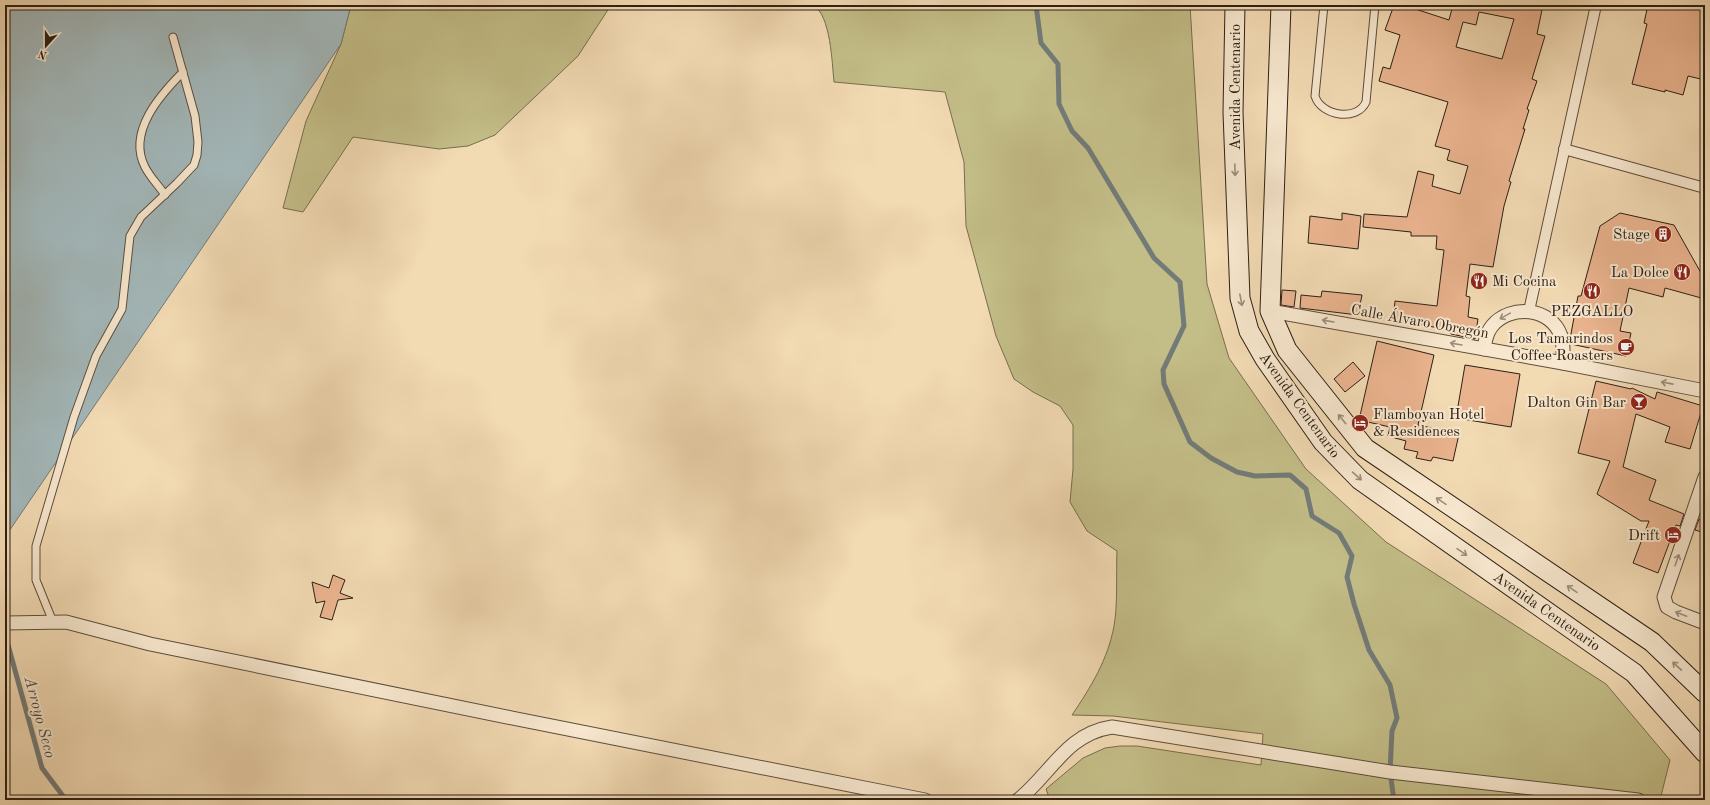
<svg xmlns="http://www.w3.org/2000/svg" width="1710" height="805" viewBox="0 0 1710 805" font-family="'Old Standard TT',serif">
  <rect width="100%" height="100%" fill="#f2dab3"/>
  <filter id="stains"><feTurbulence type="fractalNoise" baseFrequency=".005" numOctaves="4"/><feColorMatrix values="0 0 0 0 .2 0 0 0 0 .09 0 0 0 0 .02 0 0 0 .5 -.17"/></filter>
  <radialGradient id="worn" r=".72"><stop offset=".6" stop-color="#630" stop-opacity="0"/><stop offset="1" stop-color="#630" stop-opacity=".3"/></radialGradient>
  <g fill="#c3bd87" stroke="#786e4e">
    <polygon points="351,5 611,5 578,56 495,135 468,146 439,149 353,137 303,212 283,208 306,121 341,44"/>
    <path d="M 813,5 L 1190,5 L 1207,284 L 1229,358 L 1306,469 L 1386,542 L 1606,684 L 1670,760 L 1660,800 L 1050,800 L 1046,789 L 1083,758 L 1105,748 L 1120,746 L 1137,746 L 1261,765 L 1263,734 L 1113,716 L 1072,715 C 1091,687 1108,659 1114,626 C 1118,604 1116,574 1117,551 L 1087,531 L 1070,502 L 1073,469 L 1073,425 L 1060,406 L 1033,392 L 1014,379 L 996,336 L 966,226 L 964,162 L 945,92 L 834,82 C 832,64 831,15 813,5 Z"/>
  </g>
  <polygon fill="#a2b7b9" stroke="#737b78" points="5,5 351,5 341,44 5,537"/>
  <g fill="none" stroke-linecap="round" stroke-linejoin="round">
    <g stroke="#737b78" stroke-width="5">
      <polyline points="1036,5 1041,43 1058,64 1059,104 1072,131 1088,148 1154,258 1180,282 1184,326 1163,370 1164,384 1190,442 1211,458 1237,472 1255,476 1290,475 1306,489 1312,516 1339,533 1352,556 1347,577 1354,604 1369,650 1390,685 1397,718 1392,731 1390,772 1394,800"/>
      <polyline points="5,634 42,768 66,800"/>
    </g>
  </g>
  <g fill="#e9b38e" stroke="#2d2016" fill-rule="evenodd">
    <path d="M 1394,5 L 1403,5 L 1449,20 L 1453,5 L 1543,5 L 1537,34 L 1545,36 L 1532,79 L 1537,81 L 1527,109 L 1529,110 L 1523,129 L 1525,129 L 1509,181 L 1511,182 L 1504,206 L 1493,267 L 1470,264 L 1466,296 L 1470,297 L 1468,317 L 1478,319 L 1475,339 L 1451,334 L 1451,330 L 1393,320 L 1395,301 L 1437,306 L 1444,250 L 1436,249 L 1437,236 L 1411,236 L 1411,232 L 1363,227 L 1364,214 L 1407,217 L 1418,171 L 1434,175 L 1432,186 L 1460,194 L 1468,166 L 1447,160 L 1450,150 L 1435,146 L 1448,102 L 1379,81 L 1383,67 L 1390,69 L 1400,35 L 1385,30 ZM 1479,12 L 1514,19 L 1502,59 L 1456,47 L 1463,22 L 1476,25 Z"/>
    <polygon points="1648,5 1705,5 1705,80 1688,76 1683,95 1665,90 1665,92 1632,84 1647,24 1644,23"/>
    <polygon points="1342,213 1361,216 1358,249 1308,243 1310,216 1342,220"/>
    <polygon points="1620,213 1674,225 1705,280 1705,299 1665,288 1663,297 1629,288 1620,331 1631,333 1626,356 1571,344 1570,339 1578,296 1581,296 1600,226"/>
    <polygon points="1282,290 1296,291 1294,307 1281,305"/>
    <polygon points="1322,291 1362,295 1358,315 1300,308 1301,295 1321,297"/>
    <polygon points="1377,341 1434,355 1418,425 1459,434 1453,461 1433,457 1431,461 1416,458 1418,452 1404,449 1406,441 1388,436 1390,427 1359,420"/>
    <polygon points="1353,362 1365,376 1345,392 1334,379"/>
    <polygon points="1465,365 1520,374 1511,427 1456,418"/>
    <polygon points="1596,381 1631,389 1632,388 1655,399 1657,392 1703,406 1690,449 1665,442 1670,427 1636,414 1623,467 1656,480 1649,500 1684,514 1680,526 1676,525 1658,573 1633,563 1649,521 1641,521 1597,494 1610,461 1578,453"/>
    <polygon points="1699,519 1705,522 1705,533 1695,530"/>
    <polygon points="333,575 345,580 340,593 353,598 338,600 332,620 320,617 325,601 316,603 312,582 329,588"/>
  </g>
  <g fill="none" stroke-linecap="round" stroke-linejoin="round">
    <defs>
      <g id="service">
        <path d="M 1324,5 L 1315,96 C 1321,116 1357,122 1366,102 L 1375,5"/>
        <path d="M 165,195 C 159,186 150,177 145,167 C 127,132 160,95 183,72"/>
        <polyline points="53,622 36,580 36,546 74,417 96,356 122,309 130,236 141,217 177,183 194,165 197,155 198,142 195,116 173,37"/>
      </g>
      <g id="pedestrian">
        <polyline points="1564,149 1705,188"/>
        <polyline points="1529,311 1596,5"/>
      </g>
      <g id="minor">
        <polyline points="1270,311 1563,363 1705,391"/>
        <path d="M 1484,349 C 1485,341 1487,332 1492,326 C 1510,304 1551,307 1561,336 C 1564,344 1563,354 1563,363"/>
        <polyline points="1705,477 1664,597 1667,607 1676,612 1705,623"/>
        <polyline points="5,623 66,622 150,644 512,718 925,800"/>
        <path d="M 1018,800 C 1051,774 1066,734 1112,727 L 1390,772 L 1638,800"/>
      </g>
      <g id="secondary">
        <polyline points="1235,5 1233,112 1240,298 1249,331 1265,359 1323,442 1360,480 1634,673 1705,753"/>
        <polyline points="1281,5 1270,311 1287,350 1365,448 1652,642 1705,693"/>
      </g>
    </defs>
    <use href="#service" stroke="#5e4e3d" stroke-width="9"/>
    <use href="#pedestrian" stroke="#5e4e3d" stroke-width="12"/>
    <use href="#minor" stroke="#5e4e3d" stroke-width="15"/>
    <use href="#secondary" stroke="#2d2016" stroke-width="21"/>
    <use href="#service" stroke="#f7e7ce" stroke-width="7"/>
    <use href="#pedestrian" stroke="#f7e7ce" stroke-width="10"/>
    <use href="#minor" stroke="#f7e7ce" stroke-width="13"/>
    <use href="#secondary" stroke="#f7e7ce" stroke-width="19"/>
  </g>
  <defs><path id="oneway-shaft" d="M-6 0H5M1.5-3L5.5 0L1.5 3" fill="none" stroke-width="1.6" stroke-linecap="round" stroke-linejoin="round"/></defs>
  <g stroke="#9c8d7b">
    <use href="#oneway-shaft" transform="translate(1235 170) rotate(88)"/>
    <use href="#oneway-shaft" transform="translate(1241 300) rotate(79)"/>
    <use href="#oneway-shaft" transform="translate(1505 316) rotate(151)"/>
    <use href="#oneway-shaft" transform="translate(1328 321) rotate(-170)"/>
    <use href="#oneway-shaft" transform="translate(1456 344) rotate(-170)"/>
    <use href="#oneway-shaft" transform="translate(1667 383) rotate(-169)"/>
    <use href="#oneway-shaft" transform="translate(1342 419) rotate(-129)"/>
    <use href="#oneway-shaft" transform="translate(1357 476) rotate(41)"/>
    <use href="#oneway-shaft" transform="translate(1441 501) rotate(-146)"/>
    <use href="#oneway-shaft" transform="translate(1462 552) rotate(35)"/>
    <use href="#oneway-shaft" transform="translate(1677 560) rotate(-71)"/>
    <use href="#oneway-shaft" transform="translate(1572 589) rotate(-146)"/>
    <use href="#oneway-shaft" transform="translate(1681 614) rotate(-159)"/>
    <use href="#oneway-shaft" transform="translate(1677 666) rotate(-137)"/>
  </g>
  <defs>
    <symbol id="building-disc" viewBox="-11 -11 22 22"><circle r="9.5" fill="#8f2418" stroke="#f7e7ce"/><path d="M-4-6H4V6H1V3H-1V6H-4ZM-2.5-4.3h1.7v1.8h-1.7ZM.8-4.3h1.7v1.8H.8ZM-2.5-1h1.7V.8h-1.7ZM.8-1h1.7V.8H.8Z" fill="#fff"/></symbol>
    <symbol id="restaurant-disc" viewBox="-11 -11 22 22"><circle r="9.5" fill="#8f2418" stroke="#f7e7ce"/><path d="M-5-6h1v4h1v-4h1v4h1v-4h1v5L-1.5 .5V6h-2V.5L-5-1ZM5-6V6H3V1.5H1.5Q1.5-4 5-6Z" fill="#fff"/></symbol>
    <symbol id="cafe-disc" viewBox="-11 -11 22 22"><circle r="9.5" fill="#8f2418" stroke="#f7e7ce"/><path d="M-5.5-4.5H6V0H3Q3 3.5 0 3.5H-2.5Q-5.5 3.5-5.5 0ZM3-3.2v2h1.7v-2ZM-6 4.5H4V6H-6Z" fill="#fff"/></symbol>
    <symbol id="bar-disc" viewBox="-11 -11 22 22"><circle r="9.5" fill="#8f2418" stroke="#f7e7ce"/><path d="M-6-5H6L.8 .8V4.5H3.5V6h-7V4.5H-.8V.8Z" fill="#fff"/></symbol>
    <symbol id="hotel-disc" viewBox="-11 -11 22 22"><circle r="9.5" fill="#8f2418" stroke="#f7e7ce"/><path d="M-6-4.5h1.5V1H6V5H4.5V3h-9V5H-6ZM-4 0a1.8 1.8 0 1 1 3.6 0ZM.5 0V-2.5h3Q6-2.5 6 0Z" fill="#fff"/></symbol>
  </defs>
  <g fill-rule="evenodd">
    <use href="#building-disc" x="1653" y="224" width="20" height="20"/>
    <use href="#restaurant-disc" x="1672" y="262" width="20" height="20"/>
    <use href="#restaurant-disc" x="1469" y="271" width="20" height="20"/>
    <use href="#restaurant-disc" x="1582" y="281" width="20" height="20"/>
    <use href="#cafe-disc" x="1616" y="337" width="20" height="20"/>
    <use href="#bar-disc" x="1629" y="392" width="20" height="20"/>
    <use href="#hotel-disc" x="1350" y="413" width="20" height="20"/>
    <use href="#hotel-disc" x="1663" y="525" width="20" height="20"/>
  </g>
  <g text-anchor="middle" stroke-width="4" stroke-linejoin="round" paint-order="stroke">
    <g font-size="15" fill="#2d2016" stroke="#f7e7ce">
      <text transform="translate(1235 87) rotate(-90)" y="5">Avenida Centenario</text>
      <text transform="translate(1420 321) rotate(10)" y="5">Calle Álvaro Obregón</text>
      <text transform="translate(1300 405) rotate(54)" y="5">Avenida Centenario</text>
      <text transform="translate(1547 611) rotate(35)" y="5">Avenida Centenario</text>
    </g>
    <g font-size="15" fill="#2d2016" stroke="#f7e7ce" text-anchor="end">
      <text x="1650" y="239">Stage</text>
      <text x="1669" y="277">La Dolce</text>
      <text x="1492" y="286" text-anchor="start">Mi Cocina</text>
      <text x="1592" y="316" text-anchor="middle">PEZGALLO</text>
      <text x="1613" y="343">Los Tamarindos<tspan x="1613" dy="17">Coffee Roasters</tspan></text>
      <text x="1626" y="407">Dalton Gin Bar</text>
      <text x="1373" y="419" text-anchor="start">Flamboyan Hotel<tspan x="1373" dy="17">&amp; Residences</tspan></text>
      <text x="1660" y="540">Drift</text>
    </g>
    <g font-size="16" font-style="italic" fill="#504d47" stroke="#f7e7ce">
      <text transform="translate(41 717) rotate(75)" y="6">Arroyo Seco</text>
    </g>
  </g>
  <rect width="1710" height="805" fill="none" stroke="#f2dab3" stroke-width="20"/>
  <rect x="6" y="6" width="1698" height="793" fill="none" stroke="#2d2016" stroke-width="2"/>
  <rect x="10" y="10" width="1690" height="785" fill="none" stroke="#2d2016"/>
  <g transform="translate(46 46) rotate(201)" stroke="#f7e7ce" stroke-width="3" paint-order="stroke">
  <path d="M0-3L7 15L0 10L-7 15Z" fill="#2d2016"/>
  <text y="-6" font-size="11" font-weight="bold" text-anchor="middle" fill="#2d2016">N</text>
  </g>
  <rect width="100%" height="100%" filter="url(#stains)"/>
  <rect width="100%" height="100%" fill="url(#worn)"/>
</svg>
